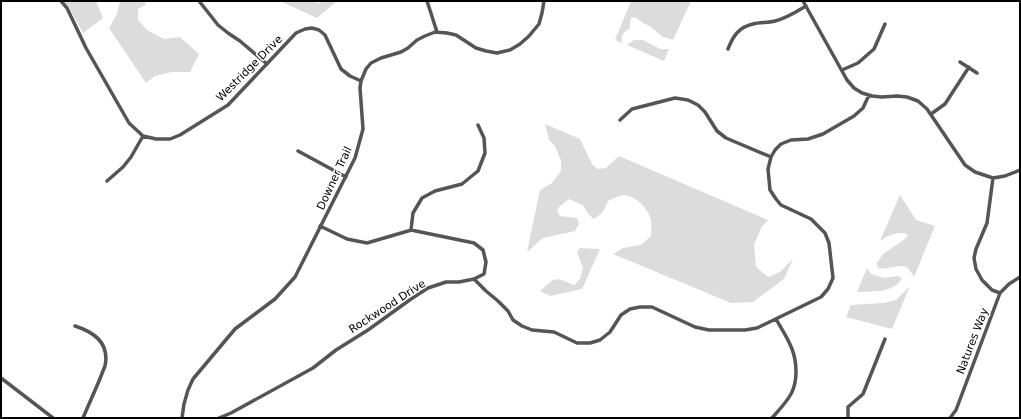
<svg xmlns="http://www.w3.org/2000/svg" width="1021" height="419" font-family="'DejaVu Sans',sans-serif">
<style>
.green{fill:#dcdcdc}
.lines{fill:none;stroke-linecap:round;stroke-linejoin:round}
.minor{stroke:#555;stroke-width:3.5}
.labels{text-anchor:middle;stroke-width:3;stroke-linejoin:round;paint-order:stroke}
.street-label{font-size:11px;fill:#000;stroke:#fff}
</style>
<rect width="100%" height="100%" fill="#fff"/>
<path class="green" d="M64 1H96L103 18 83 33 69 7Z
M120 1H146L145 5 138 9V20L147 30 164 39 180 37 199 54 190 72H172L155 76 146 83 109 28 117 14Z
M280 1H311L319 3 323 1H337L317 18Z
M631 1H691L673 40 663 37 651 27 643 23 635 17 631 18 630 23V28C623 33 621 34 622 43L615 40Z
M634 40H643L660 49H669L664 61 627 45Z
M545 124 580 139 592 164 598 169 606 168 619 156 768 220 761 228 754 245 756 267 768 277 780 272 793 259 784 279 753 302 731 303 613 254 623 248 641 245 651 236C651 231 652 224 651 220 648 208 634 193 620 196 616 197 612 199 608 201L603 212 594 219 588 214 583 205 569 199 559 207 557 211 560 216 577 218 579 224 575 231 543 238 527 252 540 190 552 183 561 171V161L555 146 549 140Z
M900 195 916 220 935 226 914 277C912 274 910 270 908 268 901 262 887 271 878 268L877 263 883 254 905 239 908 235C900 230 887 236 880 241Z
M580 248 600 249 582 289 550 296 540 291C556 277 554 276 574 285L580 279 583 268 577 252Z
M867 268 871 274 884 278 898 276 902 278C893 294 872 291 857 292Z
M910 286 892 329 846 317 851 305 883 303 896 300Z"/>
<g class="lines">
<path class="minor" d="M61 1 67 8 86 48 129 123 143 136 156 139H170L180 135 228 105 296 33 305 29 312 28 319 30 325 35 341 69 350 76 361 81
M199 1 218 25 228 33 240 41 267 64
M427 1 437 32
M803 1 847 80 854 88 862 93 872 96 882 97 897 96 907 97 918 101 927 109 965 165 975 172 993 178 1005 176 1020 170
M728 49C733 36 739 27 753 24 760 22 768 23 775 21 787 18 796 12 806 6
M960 62 977 73
M842 70 858 63 874 49 885 24
M931 114 945 104 969 67
M620 120 632 109 675 98 688 100 698 105 705 112 717 131 726 138 771 157
M298 151 346 177
M993 178 987 223 976 249 974 258 976 269 982 280 992 290 1000 293
M107 181 123 167 131 157 143 136
M411 230 413 213 422 198 435 191 462 184 478 171 485 153 484 138 478 125
M474 279 486 291 498 301 508 311 513 320 522 326 532 330 554 332 577 343H590L600 340 610 332 621 315 630 309 640 307H652L695 327 709 330H745L757 328 821 297 828 289 833 278 829 243 825 233 811 219 781 205 776 199 770 190 768 169 771 157 775 150 781 144 791 140 808 139 823 134 854 116 863 108 869 95
M75 326C94 332 110 343 105 366 103 371 101 376 99 381 94 393 88 406 83 418
M1 378 53 418
M182 418 184 404 188 390 193 379 235 329 275 299 295 277 355 158 363 129 360 88 361 81 366 69 371 63 381 58 401 52 408 48 417 40 425 36 435 32 447 33 456 35 476 48 486 51 497 53 510 50 520 44 529 36 539 24 542 13 544 1
M219 418 231 413 313 368 336 350 368 330 411 299 428 288 446 282H459L474 279 484 274 486 262 483 250 474 243 411 230 408 231 367 243 347 239 320 226
M772 418C779 410 786 403 791 394 798 381 797 362 792 349 788 338 781 328 776 319
M848 418V407L863 394 885 339
M950 418 956 410 1000 293 1009 284 1020 277"/>
</g>
<g class="labels">
<g class="street-label">
<text transform="translate(249 68) rotate(-45)" y="4">Westridge Drive</text>
<text transform="translate(334 178) rotate(-65)" y="4">Downer Trail</text>
<text transform="translate(387 306) rotate(-33)" y="4">Rockwood Drive</text>
<text transform="translate(972 341) rotate(-69)" y="4">Natures Way</text>
</g>
</g>
<rect width="1021" height="419" fill="none" stroke="#000000" stroke-width="4"/>
</svg>
